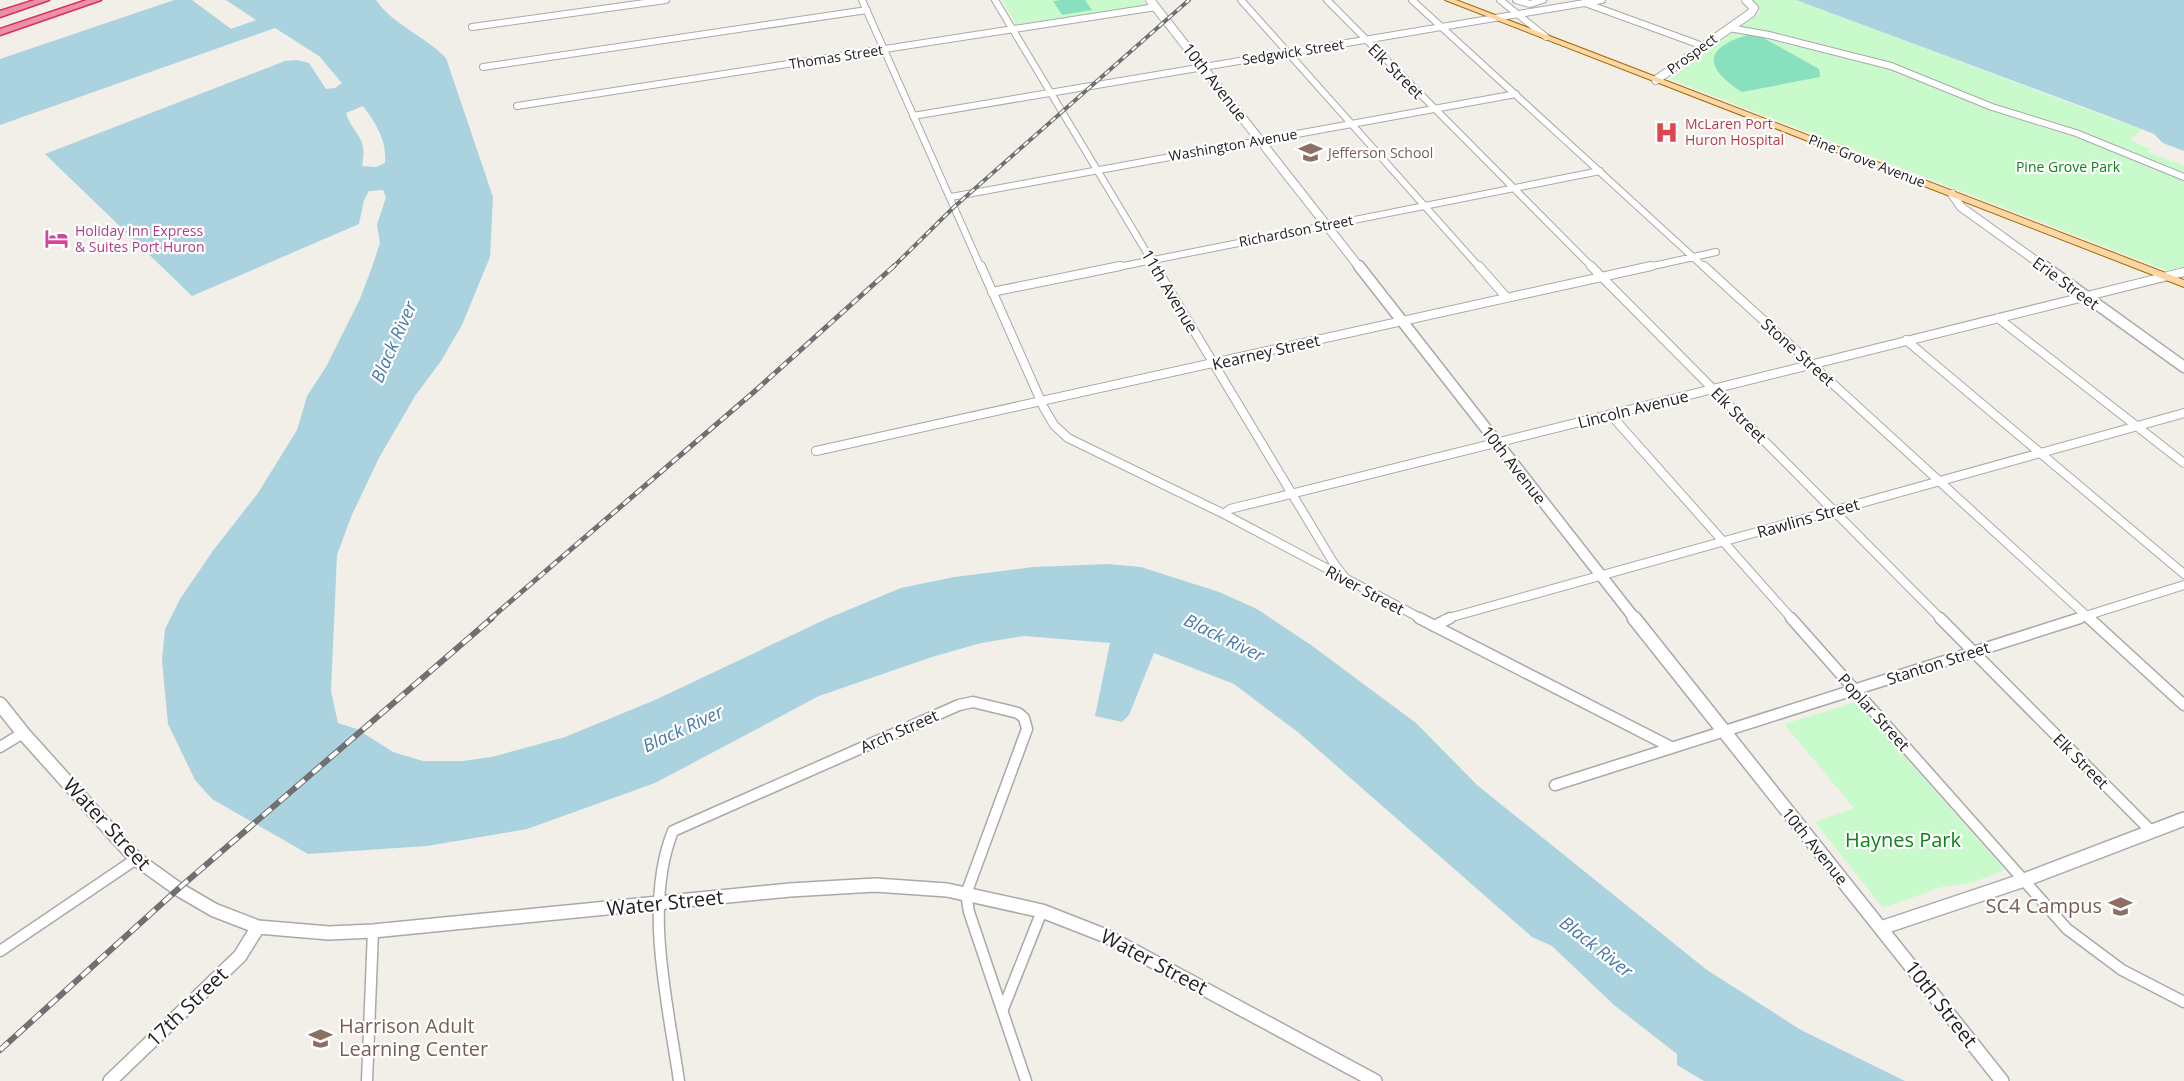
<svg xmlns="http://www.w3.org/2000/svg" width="2184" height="1081" font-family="'Open Sans',sans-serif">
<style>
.park{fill:#c8facc}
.pitch{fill:#88e0be}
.water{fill:#aad3df;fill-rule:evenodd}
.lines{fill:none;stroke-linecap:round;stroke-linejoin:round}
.minor-far2-casing{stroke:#a9a9a9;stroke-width:8}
.minor-far1-casing{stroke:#a9a9a9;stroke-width:10}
.minor-casing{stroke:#a9a9a9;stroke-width:13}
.tertiary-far2-casing{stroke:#a9a9a9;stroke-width:10}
.tertiary-far1-casing{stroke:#a9a9a9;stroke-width:13}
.tertiary-casing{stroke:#a9a9a9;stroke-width:16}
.primary-casing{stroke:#a06b00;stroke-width:2}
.motorway-casing{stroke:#dc2a67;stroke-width:3}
.minor-far2{stroke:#fff;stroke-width:6}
.minor-far1{stroke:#fff;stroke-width:8}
.minor{stroke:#fff;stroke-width:10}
.tertiary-far2{stroke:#fff;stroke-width:8}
.tertiary-far1{stroke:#fff;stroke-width:10}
.tertiary{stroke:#fff;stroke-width:13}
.primary{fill:#fcd6a4;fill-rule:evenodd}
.motorway{fill:#e892a2;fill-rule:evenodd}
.rail-far2-casing{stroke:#707070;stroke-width:4}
.rail-far1-casing{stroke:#707070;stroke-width:5}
.rail-casing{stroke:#707070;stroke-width:6}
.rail-far2{stroke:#fff;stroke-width:2;stroke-dasharray:6;stroke-linecap:butt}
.rail-far1{stroke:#fff;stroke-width:3;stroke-dasharray:8;stroke-linecap:butt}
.rail{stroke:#fff;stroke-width:4;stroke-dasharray:11;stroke-linecap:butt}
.labels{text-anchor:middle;stroke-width:4.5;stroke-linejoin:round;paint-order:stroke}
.far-street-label{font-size:14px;fill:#222;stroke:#fff}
.far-health-label{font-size:14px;fill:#be3a42;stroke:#fff;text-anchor:start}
.far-education-label{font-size:14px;fill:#785e54;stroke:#fff;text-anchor:start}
.far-park-label{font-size:14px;fill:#0c8416;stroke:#fff}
.far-hotel-label{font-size:14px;fill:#b23c85;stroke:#fff;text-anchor:start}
.street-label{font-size:16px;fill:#222;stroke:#fff}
.water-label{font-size:18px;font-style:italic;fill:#4a7aab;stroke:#fff}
.near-street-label{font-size:20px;fill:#222;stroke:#fff}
.near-park-label{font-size:20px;fill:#0c8416;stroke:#fff}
.near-education-label{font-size:20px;fill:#785e54;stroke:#fff;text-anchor:end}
</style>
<rect width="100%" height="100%" fill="#f2efe9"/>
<path class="park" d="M1002 0H1143L1148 7 1018 27Z
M1752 0H1796L2142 130 2130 140 2150 149 2147 152 2184 166V269L2171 272 1670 79 1761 12Z
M1856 702 2005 870 1972 883 1942 887 1883 908 1815 822 1854 808 1784 724Z"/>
<path class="pitch" d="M1062 0H1085L1092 10 1062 15 1053 1Z
M1751 34 1760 36 1819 69 1820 77 1742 92C1701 66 1705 47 1751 34Z"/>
<path class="water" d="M174 0H192L231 29 256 20 226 0H376C393 25 425 36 446 58L493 197 490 257 462 325 441 361 415 396 379 458 351 517 337 555 331 691 338 723 357 729 393 752 423 761H463L492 757 565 737 655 700 824 620 901 588 954 577 1033 567 1108 564 1141 567 1219 592 1257 609 1311 645 1416 723 1477 785 1707 970 1801 1030 1905 1081H1704L1677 1065V1054L1614 1005 1552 946 1532 937 1299 733 1234 684 1154 653 1129 715 1122 722 1095 716 1110 643 1024 636 981 643 932 657 819 696 655 783 527 829 427 846 308 854 212 799 195 780 168 724 162 660 165 629 180 599 212 552 258 493 297 430 307 396 326 367 359 301 371 270 380 243 377 225 386 197 383 190 369 191 364 200 359 224 192 296 45 154 285 61 297 60 309 63 326 89 335 88 342 83 319 56 275 28 0 125V59ZM363 106C376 123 387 141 385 163L376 167 362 166C368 135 354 137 346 113Z
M1796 0H2184V151L2163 143 2154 134 2108 116Z"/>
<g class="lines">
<defs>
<path id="minor-far2" d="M862 0 981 268
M995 0 1156 268
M1241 0 1480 268
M1327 0 1593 268
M1412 0 1705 268
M1500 0 1546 37
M1516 0 1530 4 1543 0
M1585 3 1703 46
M472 27 666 0
M1729 28 1769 35 1891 66 1992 107 2076 133 2184 177
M483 67 867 10
M517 106 1156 7
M913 116 1602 0
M951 197 1516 94
M1113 268 1600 171
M1644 268 1716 252"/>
<path id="minor-far1" d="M981 266 1044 408 1054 425 1068 438 1224 514 1422 619
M1155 266 1333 562 1345 578
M1479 266 1507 298
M1591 266 1941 619
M1704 266 2090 619
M992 292 1120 266
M1998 318 2184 463
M1906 340 2184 574
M1610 414 1792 619
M816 451 1651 266
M1224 514 1230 509 2184 272
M1445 619 2184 413
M2076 619 2184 585"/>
<path id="minor" d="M1419 618 1671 747
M1791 618 2067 929 2122 970 2184 1002
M1940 618 2151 831
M2089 618 2184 705
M1434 626 1450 618
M0 747 23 733
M1555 785 2080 618
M0 951 136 859
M1003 1009 1042 911
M367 1081 373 931
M679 1081C668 1004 643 905 673 831L959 705 973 702 1018 713 1024 718 1027 729 966 894 969 912 1026 1081"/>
<path id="tertiary-far2" d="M1150 0 1360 268
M1656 80 1751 13 1754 8 1746 0
M1952 194 1961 207 2046 268"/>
<path id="tertiary-far1" d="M1359 266 1635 619
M2044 266 2184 367"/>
<path id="tertiary" d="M1634 618 2002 1081
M0 704 23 733 136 859 178 889 214 910 258 927 329 933 373 931 790 890 875 885 947 890 1042 911 1106 936 1375 1081
M1881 928 2024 880 2184 819
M110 1081 240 956 258 927"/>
<path id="primary" d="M1445 0H1456L2184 280V287Z"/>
<path id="motorway" d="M35 0H49L0 17V11Z
M87 0H101L0 35V29Z"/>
</defs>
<use href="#minor-far2" class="minor-far2-casing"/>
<use href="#minor-far1" class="minor-far1-casing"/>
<use href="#minor" class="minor-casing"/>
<use href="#tertiary-far2" class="tertiary-far2-casing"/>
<use href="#tertiary-far1" class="tertiary-far1-casing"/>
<use href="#tertiary" class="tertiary-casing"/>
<use href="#primary" class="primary-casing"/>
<use href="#motorway" class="motorway-casing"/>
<use href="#minor-far2" class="minor-far2"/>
<use href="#minor-far1" class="minor-far1"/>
<use href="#minor" class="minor"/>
<use href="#tertiary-far2" class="tertiary-far2"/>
<use href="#tertiary-far1" class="tertiary-far1"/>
<use href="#tertiary" class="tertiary"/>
<use href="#primary" class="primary"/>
<use href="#motorway" class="motorway"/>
<defs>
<path id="rail-far2" d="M892 268 954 207 1189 0"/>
<path id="rail-far1" d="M490 619 755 391 894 266"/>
<path id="rail" d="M0 1050 178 889 492 618"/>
</defs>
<use href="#rail-far2" class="rail-far2-casing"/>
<use href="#rail-far1" class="rail-far1-casing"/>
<use href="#rail" class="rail-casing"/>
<use href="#rail-far2" class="rail-far2"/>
<use href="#rail-far1" class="rail-far1"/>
<use href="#rail" class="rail"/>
</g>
<defs>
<symbol id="hospital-bare" viewBox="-9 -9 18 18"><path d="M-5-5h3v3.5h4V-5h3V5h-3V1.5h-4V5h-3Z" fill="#e0444e" stroke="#fff" stroke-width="2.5" paint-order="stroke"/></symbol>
<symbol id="school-bare" viewBox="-9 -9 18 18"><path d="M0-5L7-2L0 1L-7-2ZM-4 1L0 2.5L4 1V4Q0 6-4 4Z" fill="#8d6e63" stroke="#fff" stroke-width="2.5" paint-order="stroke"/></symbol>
<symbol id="hotel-bare" viewBox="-9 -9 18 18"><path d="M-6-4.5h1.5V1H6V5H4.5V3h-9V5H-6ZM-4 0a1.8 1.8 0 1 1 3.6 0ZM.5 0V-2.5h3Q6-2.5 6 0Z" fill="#d1479c" stroke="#fff" stroke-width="2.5" paint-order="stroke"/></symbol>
<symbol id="university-bare" viewBox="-9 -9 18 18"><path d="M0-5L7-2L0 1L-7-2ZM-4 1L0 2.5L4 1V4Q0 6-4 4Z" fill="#8d6e63" stroke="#fff" stroke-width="2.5" paint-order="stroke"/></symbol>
</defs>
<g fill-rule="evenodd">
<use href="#hospital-bare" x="1650" y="116" width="33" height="33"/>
<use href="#school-bare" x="1294" y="136" width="33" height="33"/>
<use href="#hotel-bare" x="40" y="222" width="33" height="33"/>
<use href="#university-bare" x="2104" y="890" width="33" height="33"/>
<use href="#school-bare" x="304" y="1022" width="33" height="33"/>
</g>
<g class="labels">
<g class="far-street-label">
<text transform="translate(1293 52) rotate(-9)" y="5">Sedgwick Street</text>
<text transform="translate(1692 54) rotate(-36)" y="5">Prospect</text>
<text transform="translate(836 57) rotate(-9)" y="5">Thomas Street</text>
<text transform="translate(1233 145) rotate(-10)" y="5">Washington Avenue</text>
<text transform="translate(1867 161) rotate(21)" y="5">Pine Grove Avenue</text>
<text transform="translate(1296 231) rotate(-11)" y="5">Richardson Street</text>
</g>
<g class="far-health-label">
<text x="1685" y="129">McLaren Port<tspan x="1685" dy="16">Huron Hospital</tspan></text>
</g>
<g class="far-education-label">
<text x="1328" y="158">Jefferson School</text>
</g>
<g class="far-park-label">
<text x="2068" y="172">Pine Grove Park</text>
</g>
<g class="far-hotel-label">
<text x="75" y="236">Holiday Inn Express<tspan x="75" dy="16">&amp; Suites Port Huron</tspan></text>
</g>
<g class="street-label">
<text transform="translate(1396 71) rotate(45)" y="6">Elk Street</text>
<text transform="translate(1215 82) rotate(52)" y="6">10th Avenue</text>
<text transform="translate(2066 283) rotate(36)" y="6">Erie Street</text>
<text transform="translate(1170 291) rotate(59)" y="6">11th Avenue</text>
<text transform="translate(1266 352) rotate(-13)" y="6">Kearney Street</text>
<text transform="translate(1798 352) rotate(42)" y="6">Stone Street</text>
<text transform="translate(1633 409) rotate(-14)" y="6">Lincoln Avenue</text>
<text transform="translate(1739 415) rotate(45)" y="6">Elk Street</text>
<text transform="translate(1514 465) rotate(52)" y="6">10th Avenue</text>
<text transform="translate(1808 518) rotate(-16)" y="6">Rawlins Street</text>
<text transform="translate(1365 590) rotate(28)" y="6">River Street</text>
<text transform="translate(1938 663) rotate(-18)" y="6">Stanton Street</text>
<text transform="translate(1874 712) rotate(48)" y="6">Poplar Street</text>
<text transform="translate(899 731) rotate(-24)" y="6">Arch Street</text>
<text transform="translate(2081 761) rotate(45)" y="6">Elk Street</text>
<text transform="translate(1815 846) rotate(51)" y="6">10th Avenue</text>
</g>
<g class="water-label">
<text transform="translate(394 342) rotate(-66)" y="6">Black River</text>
<text transform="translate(1224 638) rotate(26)" y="6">Black River</text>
<text transform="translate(683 729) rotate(-25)" y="6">Black River</text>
<text transform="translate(1596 947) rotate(38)" y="6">Black River</text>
</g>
<g class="near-street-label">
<text transform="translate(107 824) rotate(47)" y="7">Water Street</text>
<text transform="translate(665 903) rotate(-6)" y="7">Water Street</text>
<text transform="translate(1154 962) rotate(28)" y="7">Water Street</text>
<text transform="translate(1941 1004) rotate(52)" y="7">10th Street</text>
<text transform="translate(187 1007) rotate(-44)" y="7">17th Street</text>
</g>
<g class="near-park-label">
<text x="1903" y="847">Haynes Park</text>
</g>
<g class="near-education-label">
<text x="2102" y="913">SC4 Campus</text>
<text x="339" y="1033" text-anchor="start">Harrison Adult<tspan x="339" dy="23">Learning Center</tspan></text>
</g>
</g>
</svg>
